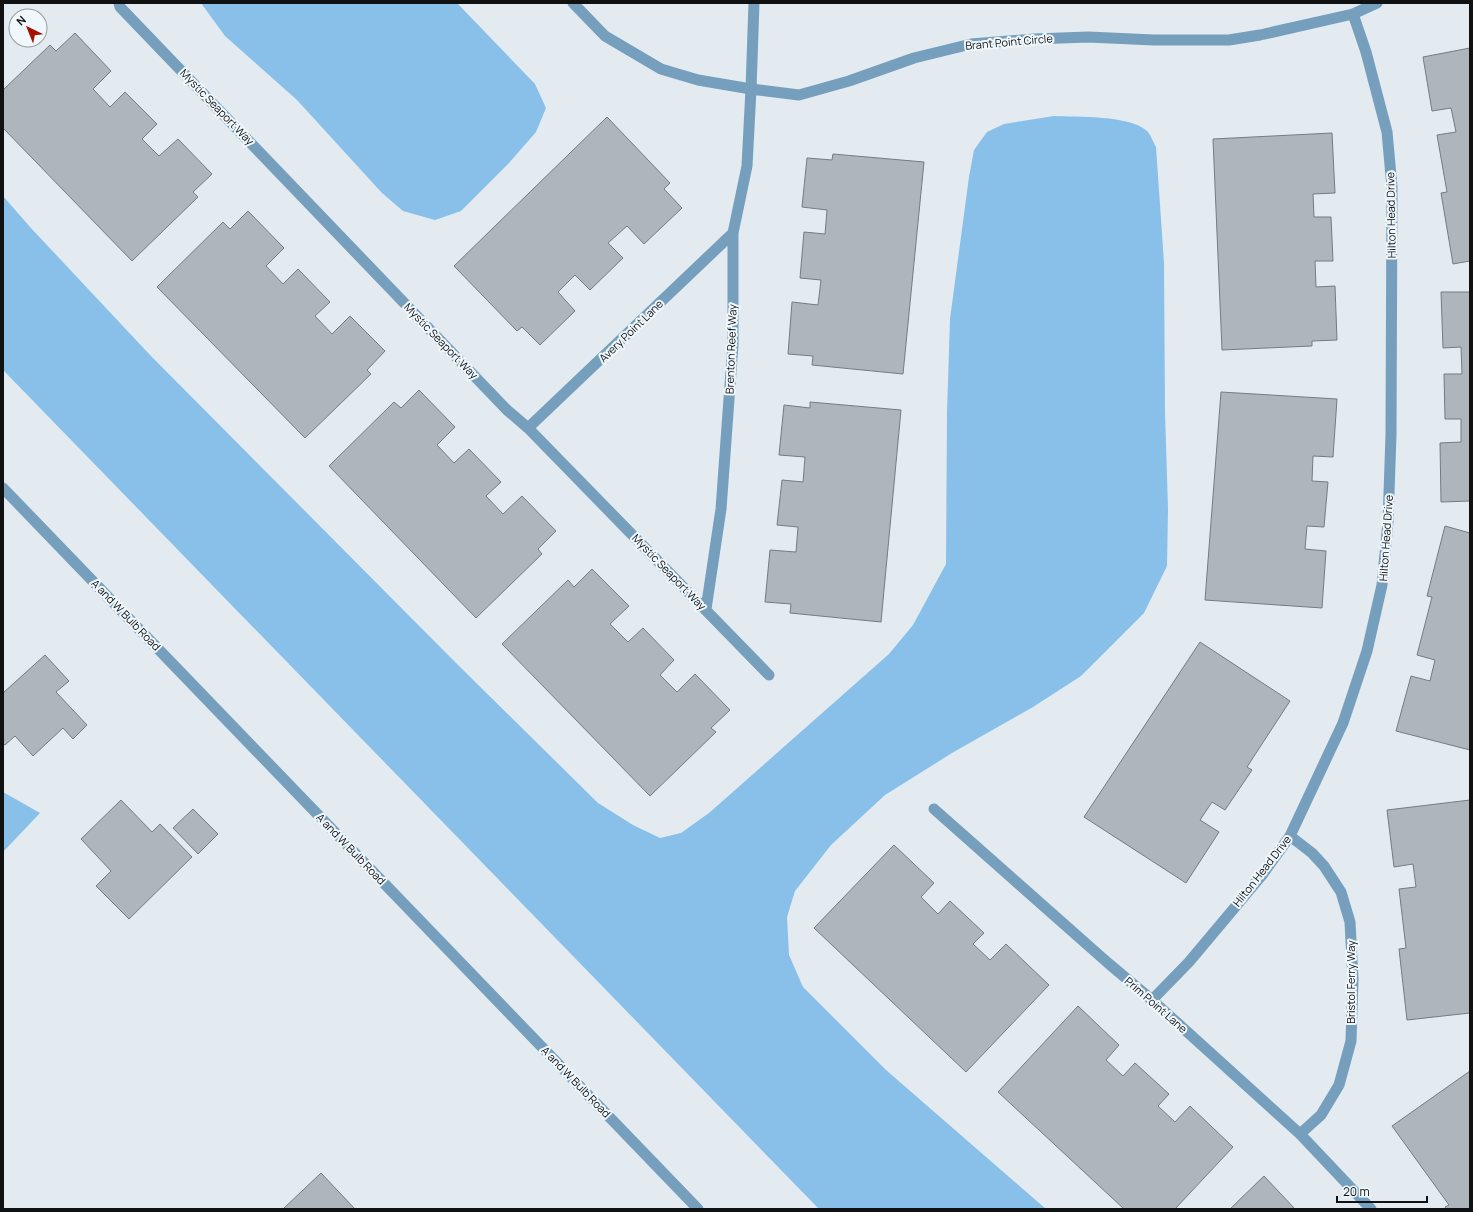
<svg xmlns="http://www.w3.org/2000/svg" width="1473" height="1212" font-family="Manrope,sans-serif">
<style>
.water{fill:#88c0e9}
.building{fill:#aeb5bb;stroke:#757c81}
.lines{fill:none;stroke-linecap:round;stroke-linejoin:round}
.service{stroke:#759fbd;stroke-width:11}
.minor{stroke:#759fbd;stroke-width:11}
.tertiary{stroke:#759fbd;stroke-width:11}
.labels{text-anchor:middle;stroke-width:4;stroke-linejoin:round;paint-order:stroke}
.street-label{font-size:11px;fill:#0f1113;stroke:#f0f8fd}
</style>
<rect width="100%" height="100%" fill="#e3eaf0"/>
<path class="water" d="M201 3H457L535 84 546 108 536 132 509 163 461 211 435 220 403 211 382 193 297 100 225 36Z
M1054 116C1076 117 1130 115 1147 131 1151 135 1153 142 1156 147L1164 263 1165 412 1168 509 1167 566 1144 613 1081 676 1033 707 952 753 885 795 831 845 795 891 787 917 789 955 803 987 886 1070 1046 1209H819L3 370V196L30 227 150 355 456 663 598 803 633 825 660 838 681 833 709 813 889 654 913 625 946 564 947 412 950 319 969 177 974 150 987 132 1004 124Z
M3 792 40 813 3 852Z"/>
<path class="building" d="M75 33 111 71 93 89 110 107 125 92 157 124 142 139 159 156 178 139 212 174 193 192 198 197 132 261 3 128V90L50 45 56 51Z
M1470 48V261L1453 264 1441 193 1447 192 1437 135 1456 132 1451 108 1432 111 1423 57Z
M607 117 670 183 664 189 682 208 644 244 627 226 608 243 623 258 590 290 575 275 558 292 575 311 540 345 522 327 517 331 454 266Z
M1332 133 1335 193 1313 194 1314 217H1331L1333 261H1315L1316 287 1335 286 1337 340 1312 341V346L1222 350 1213 139Z
M833 154 924 162 903 374 812 365 813 356 788 354 792 302 818 305 821 280 800 278 804 232 825 234 827 210 802 207 807 158 832 160Z
M248 211 284 248 266 266 283 284 298 269 330 302 315 316 332 334 350 316 385 351 367 370 371 374 305 438 157 287 223 222 230 229Z
M1441 292H1470V501L1441 502 1440 443 1461 442V419H1445L1444 374H1462L1461 347 1443 348Z
M419 390 455 427 437 445 454 463 469 449 501 482 486 496 503 514 522 496 556 531 538 549 542 554 476 618 329 466 394 402 401 408Z
M1221 392 1337 399 1333 457 1313 456 1312 481 1328 482 1324 527 1307 526 1305 549 1326 551 1322 608 1205 600Z
M810 402 901 410 881 622 790 613 791 604 765 602 770 550 796 552 798 527 777 525 782 480 803 482 805 457 779 455 784 405 810 408Z
M1445 526 1470 533V750L1396 731 1411 676 1430 681 1435 660 1417 655 1432 597 1427 596Z
M592 569 629 606 610 624 628 642 643 628 674 660 660 675 677 692 695 674 730 710 711 728 716 732 650 796 502 644 568 580 574 587Z
M1200 642 1290 701 1247 767 1252 770 1225 810 1212 802 1200 820 1219 832 1186 883 1084 817Z
M45 655 69 681 56 692 87 725 73 739 63 728 33 756 15 736 5 745 3 744V693Z
M121 800 152 832 160 824 192 857 129 919 96 886 111 871 81 839Z
M1470 800V1013L1407 1020 1399 949 1406 948 1399 889 1416 887 1413 864 1394 867 1387 810Z
M193 809 218 834 198 854 173 828Z
M894 845 934 883 921 897 938 914 950 901 984 933 973 944 990 960 1006 944 1049 985 966 1072 814 928Z
M1078 1006 1119 1045 1106 1060 1123 1076 1135 1063 1169 1094 1158 1106 1175 1122 1190 1106 1233 1147 1175 1209H1124L998 1092Z
M1470 1071V1209H1446L1445 1207 1449 1205 1392 1126Z
M321 1173 355 1209H283Z
M1264 1176 1295 1209H1230Z"/>
<g class="lines">
<path class="service" d="M751 89 754 3"/>
<path class="minor" d="M119 3 120 7 507 410 528 428 570 471 769 675
M573 3 605 36 661 69 698 80 751 89 799 95 849 81 914 58 971 44 1034 39 1088 37 1154 40H1229L1260 35 1353 14 1377 3
M528 428 733 233
M706 609 721 509 733 344V233L747 166 751 89
M934 809 1108 963 1152 1000 1300 1134 1371 1209
M1290 836 1312 853 1324 866 1341 892 1350 922 1353 979 1351 1041 1339 1085 1321 1115 1300 1134
M1152 1000 1189 962 1262 875 1290 836 1343 723 1367 651 1382 585 1388 522 1391 435 1392 187 1387 132 1366 52 1353 14"/>
<path class="tertiary" d="M3 488 698 1209"/>
</g>
<g class="labels">
<g class="street-label">
<text transform="translate(1009 42) rotate(-5)" y="4">Brant Point Circle</text>
<text transform="translate(217 107) rotate(46)" y="4">Mystic Seaport Way</text>
<text transform="translate(1391 215) rotate(-91)" y="4">Hilton Head Drive</text>
<text transform="translate(631 331) rotate(-44)" y="4">Avery Point Lane</text>
<text transform="translate(441 341) rotate(46)" y="4">Mystic Seaport Way</text>
<text transform="translate(731 349) rotate(-88)" y="4">Brenton Reef Way</text>
<text transform="translate(1386 538) rotate(-86)" y="4">Hilton Head Drive</text>
<text transform="translate(669 572) rotate(46)" y="4">Mystic Seaport Way</text>
<text transform="translate(126 615) rotate(46)" y="4">A and W Bulb Road</text>
<text transform="translate(351 849) rotate(46)" y="4">A and W Bulb Road</text>
<text transform="translate(1262 871) rotate(-52)" y="4">Hilton Head Drive</text>
<text transform="translate(1351 982) rotate(-90)" y="4">Bristol Ferry Way</text>
<text transform="translate(1156 1005) rotate(41)" y="4">Prim Point Lane</text>
<text transform="translate(576 1082) rotate(46)" y="4">A and W Bulb Road</text>
</g>
</g>
<rect width="1473" height="1212" fill="none" stroke="#0f1113" stroke-width="8"/>
<g transform="translate(28 28) rotate(317)"><circle r="19" fill="#f0f8fd" stroke="#969c9f"/>
<path d="M0-3L7 15L0 10L-7 15Z" fill="#a51101"/>
<text y="-6" font-size="11" font-weight="bold" text-anchor="middle" fill="#0f1113">N</text>
</g>
<path d="M1337 1196v6h90v-6" fill="none" stroke="#0f1113" stroke-width="2"/>
<text x="1343" y="1196" font-size="12" fill="#0f1113" stroke="#f0f8fd" stroke-width="3" paint-order="stroke">20 m</text>
</svg>
